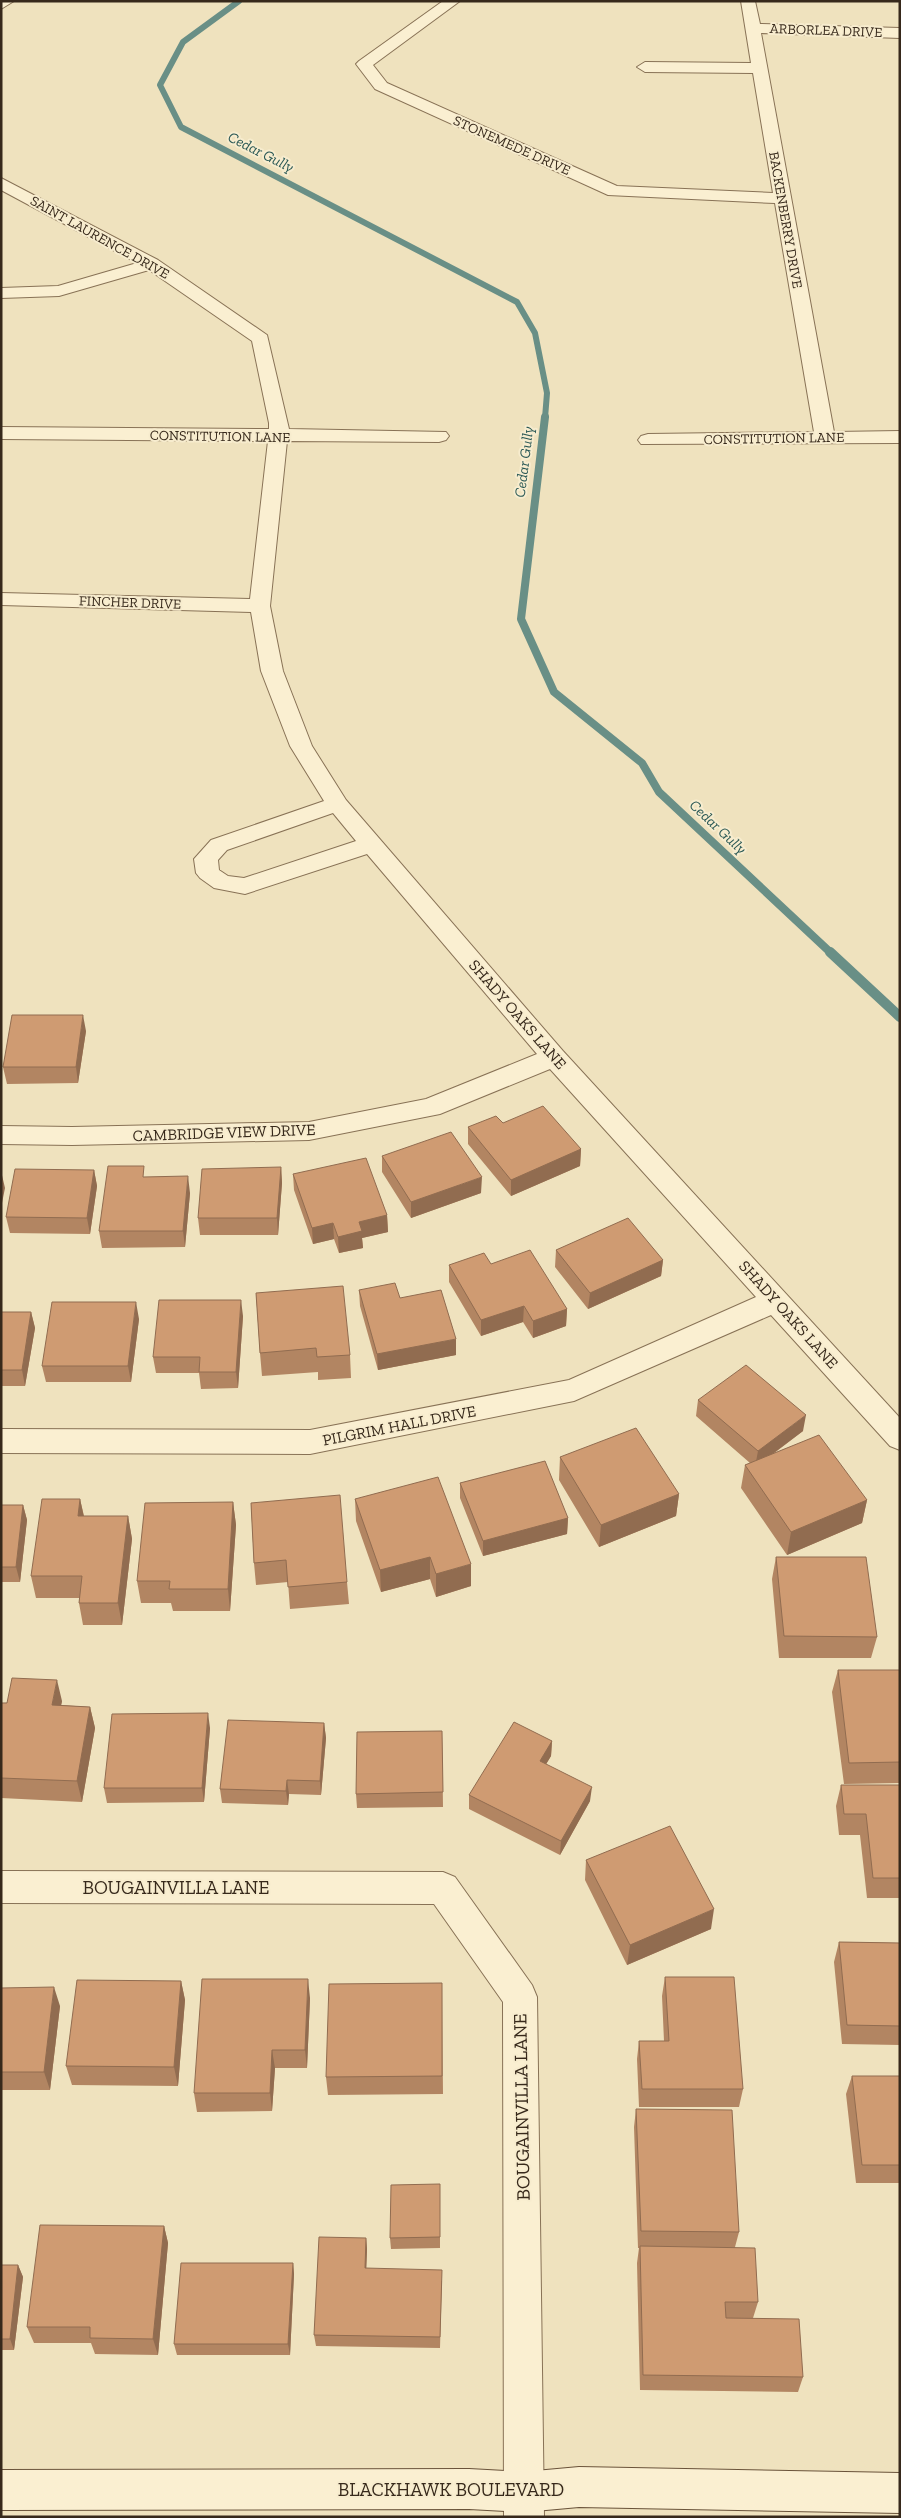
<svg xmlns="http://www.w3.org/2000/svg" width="901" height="2518" font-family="'Zilla Slab',serif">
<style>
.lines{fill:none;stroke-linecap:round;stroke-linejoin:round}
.stream-far2{stroke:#698f86;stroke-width:6}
.stream-far1{stroke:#698f86;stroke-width:8}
.stream{stroke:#698f86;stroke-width:10}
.street-casing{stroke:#887256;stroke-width:2}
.secondary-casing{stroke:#6a533a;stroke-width:2}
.street{fill:#faefd1;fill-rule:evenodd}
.secondary{fill:#faefd1;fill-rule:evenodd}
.wall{fill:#b28562}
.shaded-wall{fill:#916c50}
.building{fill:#cf9b72;stroke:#916c50}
.labels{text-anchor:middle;stroke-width:4;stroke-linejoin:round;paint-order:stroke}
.far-street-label{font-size:14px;fill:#37291b;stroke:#f7ecce}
.far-water-label{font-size:15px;font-style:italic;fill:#2a5855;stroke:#f7ecce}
.street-label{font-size:16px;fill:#37291b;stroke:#f7ecce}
.near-street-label{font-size:19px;fill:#37291b;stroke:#f7ecce}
</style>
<rect width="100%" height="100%" fill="#efe2be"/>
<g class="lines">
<path class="stream-far2" d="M239 1 183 42 160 85 181 127 517 302 535 333 547 393 545 418"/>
<path class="stream-far1" d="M545 417 521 619 554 692 642 763 659 792 831 953"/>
<path class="stream" d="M830 952 900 1017"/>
<defs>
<path id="street" d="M1 1H14L1 9Z
M443 1H460L373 65 387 83 617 186 773 193 753 73 645 72 637 67 645 62 751 63 741 1H755L760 24 900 28V38L761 33 834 432 900 431V443L641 444 638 440 641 436 648 434 814 432 775 203 608 195 375 89 356 64 359 61Z
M1 178 158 260 267 335 289 429 446 432 449 436 446 440 439 442 287 441 270 606 283 671 312 746 346 800 563 1051 900 1418V1450L890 1446 771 1315 574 1401 310 1454 1 1453V1429L310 1430 569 1380 756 1297 550 1069 440 1114 309 1140 72 1145 1 1144V1126L72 1127 309 1122 426 1099 537 1054 367 854 245 894 214 888 200 878 196 873 194 859 211 840 324 801 290 746 261 671 251 612 1 605V593L250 599 268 441 1 439V427L269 429V423L252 341 149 270 59 296 1 298V288L58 286 137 263 1 190ZM333 813 356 841 244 878 228 876 219 870 218 860 227 850Z
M1 1871 443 1872 455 1877 532 1985 537 1997 544 2517H504L503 2002 434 1904 1 1903Z"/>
<path id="secondary" d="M579 2467 900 2473V2513L579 2507 524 2512 469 2509 1 2510V2470L469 2469 524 2472Z"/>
</defs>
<use href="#street" class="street-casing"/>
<use href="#secondary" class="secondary-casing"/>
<use href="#street" class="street"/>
<use href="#secondary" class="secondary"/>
</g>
<path class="wall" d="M86 1031 78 1083 7 1084 3 1067Z
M503 1123 581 1149 580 1166 511 1196 468 1144V1127Z
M382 1156 481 1193 411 1218 382 1172Z
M281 1167 282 1183 278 1235H200L198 1218Z
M94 1170 97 1186 90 1234 10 1233 6 1217Z
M293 1174 387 1215 388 1232 362 1238 363 1248 339 1253 334 1239 313 1244 294 1190Z
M146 1177 190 1193 185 1247 102 1248 99 1231Z
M556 1250 663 1260 661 1276 588 1309 555 1267Z
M491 1264 567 1309 566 1326 533 1338 523 1322 481 1336 449 1282V1265Z
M359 1290 400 1298 456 1355 378 1370 360 1306Z
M256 1293 350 1355 351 1378 318 1380V1372L262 1376 260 1353Z
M1 1312H31L35 1328 25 1386H1Z
M243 1316 238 1388 201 1389 199 1373H156L153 1357Z
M139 1319 131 1382H46L42 1366Z
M698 1400 803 1431 773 1454 867 1500 862 1523 787 1555 741 1488 745 1465 750 1463 696 1416Z
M560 1457 679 1494 676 1516 599 1547 559 1480Z
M460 1483 568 1518 567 1534 483 1556 460 1498Z
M80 1499 84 1516H128L132 1539 122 1625H83L79 1603V1598H36L31 1576Z
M355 1499 471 1586 436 1597 430 1579 381 1592 356 1521Z
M233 1502 236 1525 230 1611H173L171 1603H141L137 1581Z
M251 1503 347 1582 349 1604 290 1609 288 1582 256 1585 254 1563Z
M1 1505H23L27 1520 20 1582H1Z
M776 1557 877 1637 871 1658H779L772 1579Z
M838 1670H900V1783L844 1784 832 1692Z
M62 1701 61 1705 90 1707 95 1728 82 1802 1 1798V1703Z
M324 1723 326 1738 321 1795 289 1794 288 1805 222 1803 220 1789Z
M210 1728 204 1802 107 1803 104 1788Z
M442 1731 443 1807 357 1808 356 1794Z
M552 1741 551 1756 546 1764 590 1801 560 1855 469 1809V1795Z
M841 1785H900V1898H867L860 1835H839L836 1806Z
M586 1860 711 1929 627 1965 585 1880Z
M839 1942 900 1943V2045L842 2044 834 1962Z
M665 1977 743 2089 739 2107H639L637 2059 639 2041H664L662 1996Z
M181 1981 185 2000 178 2086 72 2085 66 2066Z
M442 1983 443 2094 328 2095 326 2077Z
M1 1988 60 2006 50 2090H1Z
M310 1998 307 2068H275L272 2111 197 2112 194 2093Z
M852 2076H900V2183H856L846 2094Z
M636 2109 739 2232 735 2247 758 2302 753 2318 803 2377 798 2392 640 2390 637 2263 639 2248H638L634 2127Z
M440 2184V2248L391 2249 390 2238Z
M164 2226 168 2243 158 2355 95 2354 91 2343H34L27 2327Z
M366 2238 367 2249 366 2268 442 2281 440 2348 316 2346 314 2335Z
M293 2263 294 2274 290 2355H177L174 2344Z
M1 2265H18L23 2277 14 2350H1Z"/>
<path class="shaded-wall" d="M83 1015 86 1031 78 1083 76 1067Z
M581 1149 580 1166 511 1196V1180Z
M281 1167 282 1183 278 1235 277 1218Z
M94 1170 97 1186 90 1234 87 1218Z
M1 1171 5 1188 1 1208Z
M188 1176 190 1193 185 1247 183 1231Z
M482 1177 481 1193 411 1218V1202Z
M387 1215 388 1232 362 1238 363 1248 339 1253 338 1237 359 1222Z
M333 1223 334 1239 313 1244 312 1228Z
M663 1260 661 1276 588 1309 590 1293Z
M241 1300 243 1316 238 1388 236 1372Z
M136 1302 139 1319 131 1382 128 1366Z
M524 1306 523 1322 481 1336V1320Z
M567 1309 566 1326 533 1338V1321Z
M31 1312 35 1328 25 1386 22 1370Z
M456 1339V1355L378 1370 377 1354Z
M806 1415 803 1431 755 1467 758 1451Z
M679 1494 676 1516 599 1547 601 1525Z
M80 1499 85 1522 78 1516Z
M867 1500 862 1523 787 1555 791 1532Z
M233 1502 236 1525 230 1611 228 1589Z
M23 1505 27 1520 20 1582 16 1567Z
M128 1516 132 1539 122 1625 118 1603Z
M568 1518 567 1534 483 1556V1541Z
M430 1557V1579L381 1592 380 1570Z
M471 1564V1586L436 1597V1574Z
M57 1680 62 1701 57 1726 52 1705Z
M90 1707 95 1728 82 1802 77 1781Z
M208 1713 210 1728 204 1802 202 1788Z
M324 1723 326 1738 321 1795 320 1781Z
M552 1741 551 1756 539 1776 540 1761Z
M287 1780 289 1794 288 1805 286 1791Z
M592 1787 590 1801 560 1855 561 1841Z
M714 1909 711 1929 627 1965 630 1945Z
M308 1979 310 1998 307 2068 305 2050Z
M181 1981 185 2000 178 2086 174 2067Z
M54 1987 60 2006 50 2090 44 2072Z
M272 2050 275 2068 272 2111 270 2093Z
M164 2226 168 2243 158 2355 153 2339Z
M366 2238 367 2249 366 2279 365 2268Z
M293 2263 294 2274 290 2355 288 2344Z
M18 2265 23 2277 14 2350 10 2339Z"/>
<path class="building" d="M12 1015H83L76 1067H3Z
M543 1106 581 1149 511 1180 468 1127 496 1116 503 1123Z
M451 1132 482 1177 411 1202 382 1156Z
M366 1158 387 1215 359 1222 362 1231 338 1237 333 1223 312 1228 293 1174Z
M108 1166H144L143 1177 188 1176 183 1231H99Z
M281 1167 277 1218H198L202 1169Z
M15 1169 94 1170 87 1218 6 1217Z
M628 1218 663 1260 590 1293 556 1250Z
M530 1250 567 1309 533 1321 524 1306 481 1320 449 1265 484 1253 491 1264Z
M395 1283 400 1298 441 1290 456 1339 377 1354 359 1290Z
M343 1286 350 1355 317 1357 316 1348 260 1353 256 1293Z
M159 1300H241L236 1372H199L200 1357H153Z
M52 1302H136L128 1366H42Z
M1 1312H31L22 1370H1Z
M746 1365 806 1415 758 1451 698 1400Z
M636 1428 679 1494 601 1525 560 1457Z
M819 1435 867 1500 791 1532 745 1465Z
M545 1461 568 1518 483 1541 460 1483Z
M438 1477 471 1564 436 1574 430 1557 380 1570 355 1499Z
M340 1495 347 1582 288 1587 286 1560 254 1563 251 1503Z
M42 1499H80L78 1516H128L118 1603H79L82 1576H31Z
M233 1502 228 1589H169L170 1581H137L145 1503Z
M1 1505H23L16 1567H1Z
M776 1557H866L877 1637 784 1636Z
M838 1670H900V1762L849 1763Z
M12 1678 57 1680 52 1705 90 1707 77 1781 1 1778V1703H7Z
M208 1713 202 1788H104L112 1714Z
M228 1720 324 1723 320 1781 287 1780 286 1791 220 1789Z
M514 1722 552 1741 540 1761 592 1787 561 1841 469 1795Z
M442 1731 443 1792 356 1794 357 1732Z
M841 1785H900V1878H873L866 1814H844Z
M670 1826 714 1909 630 1945 586 1860Z
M839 1942 900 1943V2026L847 2025Z
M665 1977H734L743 2089H642L639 2041H669Z
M202 1979H308L305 2050H272L270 2093H194Z
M77 1980 181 1981 174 2067 66 2066Z
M442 1983V2076L326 2077 329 1984Z
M54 1987 44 2072H1V1988Z
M852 2076H900V2165H862Z
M636 2109 732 2110 739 2232 641 2231Z
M440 2184V2237L390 2238 391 2185Z
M40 2225 164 2226 153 2339 90 2338V2327H27Z
M319 2237 366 2238 365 2268 442 2270 440 2337 314 2335Z
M640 2246 755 2248 758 2302H725L726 2318 799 2319 803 2377 643 2375Z
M181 2263H293L288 2344H174Z
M1 2265H18L10 2339H1Z"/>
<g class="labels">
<g class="far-street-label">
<text transform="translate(826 30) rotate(2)" y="5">ARBORLEA DRIVE</text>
<text transform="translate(512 145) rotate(24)" y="5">STONEMEDE DRIVE</text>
<text transform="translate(786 220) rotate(80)" y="5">BACKENBERRY DRIVE</text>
<text transform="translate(100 237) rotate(29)" y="5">SAINT LAURENCE DRIVE</text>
<text transform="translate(220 436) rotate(1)" y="5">CONSTITUTION LANE</text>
<text transform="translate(774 438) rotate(-1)" y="5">CONSTITUTION LANE</text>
<text transform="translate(130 602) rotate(2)" y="5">FINCHER DRIVE</text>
</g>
<g class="far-water-label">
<text transform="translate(261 152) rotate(27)" y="5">Cedar Gully</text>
<text transform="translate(524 462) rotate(-83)" y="5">Cedar Gully</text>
<text transform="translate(718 827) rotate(43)" y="5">Cedar Gully</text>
</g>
<g class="street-label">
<text transform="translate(518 1014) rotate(49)" y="6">SHADY OAKS LANE</text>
<text transform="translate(224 1132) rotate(-2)" y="6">CAMBRIDGE VIEW DRIVE</text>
<text transform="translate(789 1314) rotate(48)" y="6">SHADY OAKS LANE</text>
<text transform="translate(399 1425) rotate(-11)" y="6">PILGRIM HALL DRIVE</text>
</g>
<g class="near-street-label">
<text x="176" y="1894">BOUGAINVILLA LANE</text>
<text transform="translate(521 2107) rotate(-91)" y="7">BOUGAINVILLA LANE</text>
<text x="451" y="2496">BLACKHAWK BOULEVARD</text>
</g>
</g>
<rect width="901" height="2518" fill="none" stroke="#37291b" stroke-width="5"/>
</svg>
